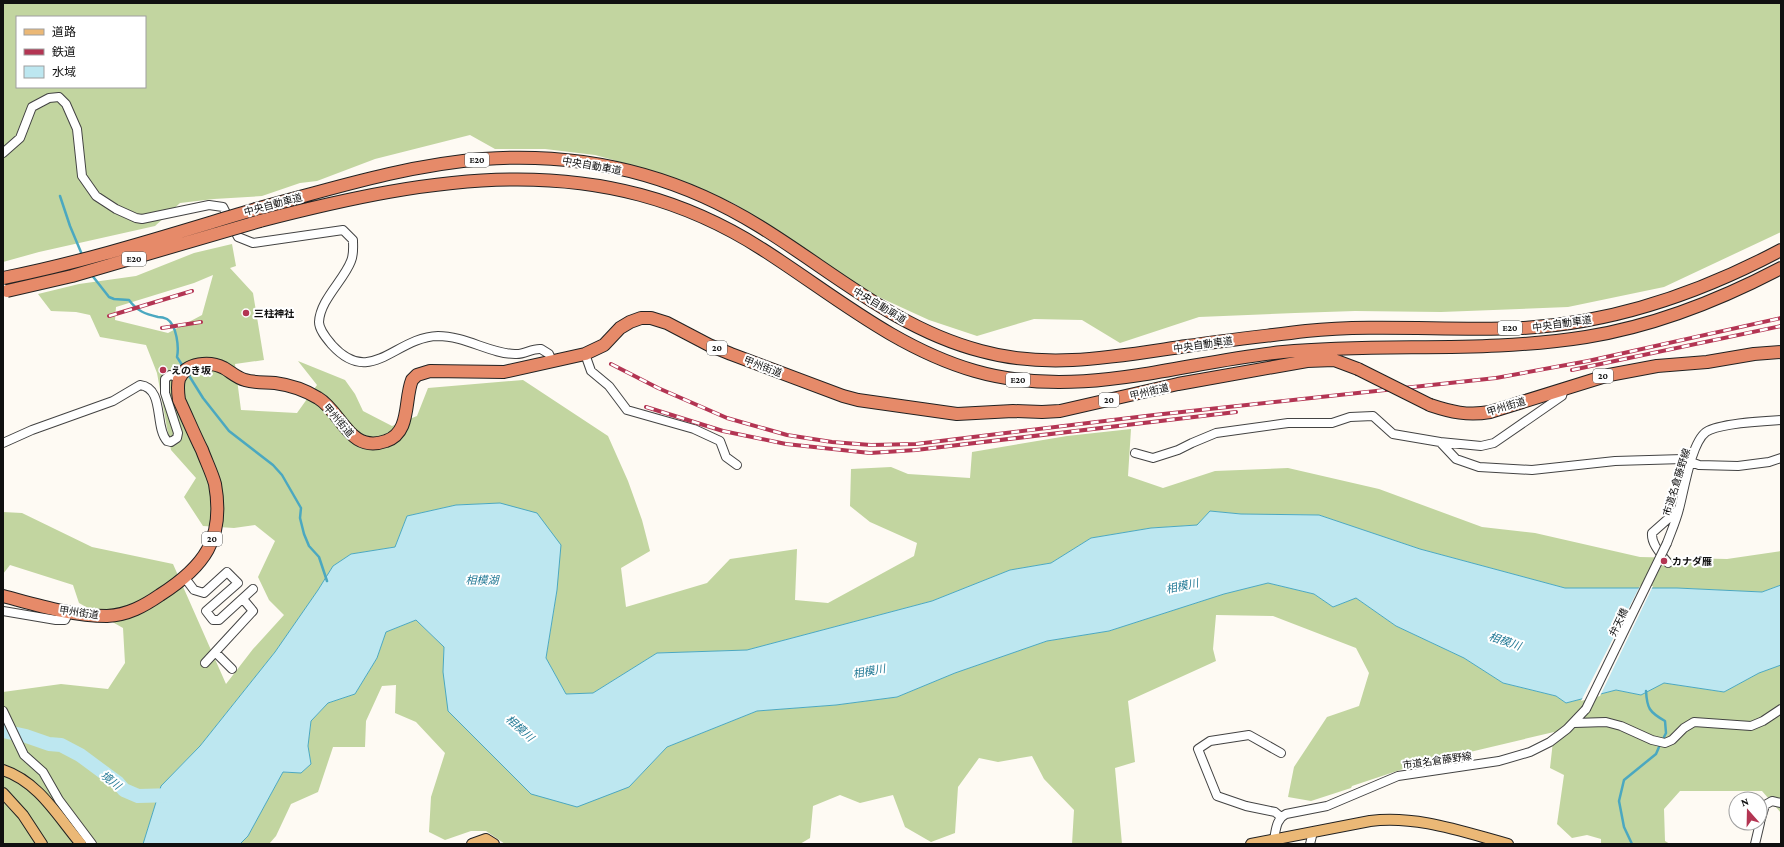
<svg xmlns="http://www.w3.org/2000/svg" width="1784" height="847" font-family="'Crimson Pro','Noto Sans JP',serif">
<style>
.forest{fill:#c2d5a0;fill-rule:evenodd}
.water{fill:#bde7f0;stroke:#4ba8c0}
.pier{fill:#fefaf3}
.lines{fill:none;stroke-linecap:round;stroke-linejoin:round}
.stream{stroke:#4ba8c0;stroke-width:2.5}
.river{stroke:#bde7f0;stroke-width:14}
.minor-casing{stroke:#434343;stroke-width:10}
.major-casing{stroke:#212121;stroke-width:12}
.highway-casing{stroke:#212121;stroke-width:14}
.minor{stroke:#fff;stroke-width:8}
.major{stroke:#ebb876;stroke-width:10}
.highway{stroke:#e68a69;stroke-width:12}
.rail-casing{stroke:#b33553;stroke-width:4}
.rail{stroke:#fff;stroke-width:2.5;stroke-dasharray:8;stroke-linecap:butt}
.minor-bridge-casing{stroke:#434343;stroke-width:10;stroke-linecap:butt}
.highway-bridge-casing{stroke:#212121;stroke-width:14;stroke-linecap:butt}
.minor-bridge{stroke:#fff;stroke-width:8}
.highway-bridge{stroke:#e68a69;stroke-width:12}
.poi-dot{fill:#b33553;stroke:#fff;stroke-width:1.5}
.labels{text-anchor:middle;stroke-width:4;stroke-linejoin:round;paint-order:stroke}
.shield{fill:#fff;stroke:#585858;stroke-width:1}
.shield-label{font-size:9px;font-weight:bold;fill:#101010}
.street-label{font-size:10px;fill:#101010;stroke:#fff}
.poi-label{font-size:10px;font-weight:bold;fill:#101010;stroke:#fff;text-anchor:start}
.water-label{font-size:11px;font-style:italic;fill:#247a96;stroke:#fff}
</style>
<rect width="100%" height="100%" fill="#fefaf3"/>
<path class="forest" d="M3 3H1781V232L1664 287 1568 307 1441 312 1355 311 1295 313 1199 317 1120 343 1082 320 1034 319 977 336 929 320 870 293 735 204 694 186 657 172 595 155 545 149H495L470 135 375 159 317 181 300 183 262 196 214 199 180 203 155 226 39 252 3 262ZM17 17H145V87H17Z
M232 244 236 266 230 268 253 293 264 360 235 364 241 410 297 413 317 385 298 361 345 380 355 394 363 411 392 426 417 416 428 388 523 380 608 436 628 481 642 520 650 551 621 568 626 607 707 583 730 559 797 549 795 600 828 603 914 556 917 543 870 522 850 506 851 469 891 467 908 474 970 478 972 452 1067 436 1131 429 1128 476 1163 488 1215 471 1288 468 1379 489 1482 527 1535 533 1640 557 1727 559 1781 551V585L1762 592 1677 588H1565L1420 549 1319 515 1241 514 1210 511 1197 525 1151 528 1091 538 1051 563 1010 570 932 601 747 650 657 653 593 693 566 694 546 658 557 590 500 503 456 505 407 516 395 547 351 554 333 566 318 590 275 652 200 746 161 786 143 844H3V692L61 684 108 689 125 663 123 628 79 603 73 585 10 565 3 574V512L22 513 92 547 173 564 226 684 253 649 284 615 269 600 258 577 275 541 255 525 234 528 203 526 184 497 196 478 171 450 157 373 146 345 100 337 90 315 76 312 51 311 38 294 79 284 136 276 194 253ZM213 275 202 315 168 333 115 320 116 307 194 283Z
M1268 583 1314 594 1333 607 1356 598 1396 626 1464 658 1503 683 1556 696 1566 703 1616 690 1641 695 1664 683 1724 692 1759 673 1781 665V813L1762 791H1680L1664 809 1665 841 1670 844H1601V839L1587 835 1572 838 1557 824 1564 775 1550 768 1554 732 1415 765 1352 786 1351 788 1311 801 1288 797 1294 767 1327 717 1359 706 1369 673 1356 648 1273 616 1216 615 1213 649 1216 661 1128 701 1135 762 1115 768 1122 844H1072L1074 810 1044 779 1032 756 998 762 979 758 958 787 955 833 931 842 905 827 893 795 860 803 840 795 813 806 810 838 800 844H505L486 831H471L445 840 429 832 431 797 445 753 416 722 395 713 396 685 382 686 366 721 365 747H333L318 792 291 804 276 836 269 844H240L248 836 283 772 301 773 311 764 308 746 311 721 328 703 355 694 377 658 386 632 416 620 444 647 443 672 629 787 667 747 757 711 836 705 897 697 955 673 1047 641 1109 631 1224 594Z"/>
<path class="water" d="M500 503 537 513 561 545 557 590 546 658 566 694 593 693 657 653 747 650 932 601 1010 570 1051 563 1091 538 1151 528 1197 525 1210 511 1241 514 1319 515 1420 549 1565 588H1677L1762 592 1781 585V665L1759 673 1724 692 1664 683 1641 695 1616 690 1566 703 1556 696 1503 683 1464 658 1396 626 1356 598 1333 607 1314 594 1268 583 1224 594 1109 631 1047 641 955 673 897 697 836 705 757 711 667 747 629 787 577 807 531 794 448 711 443 672 444 647 416 620 386 632 377 658 355 694 328 703 311 721 308 746 311 764 301 773 283 772 248 836 240 844H143L161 786 200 746 275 652 318 590 333 566 351 554 395 547 407 516 456 505Z"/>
<path class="pier" d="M1640 586H1653L1600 696 1581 701Z"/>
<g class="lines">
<path class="stream" d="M60 196 70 226 83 257
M91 274 109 297 114 299 129 300C137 311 145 314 158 317 161 317 165 318 167 319 177 325 179 348 177 357L184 368
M188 374 203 398 229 431 273 465 282 475 301 508 300 518 304 534 309 546 319 557 327 581
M1646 691C1647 708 1649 712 1665 721L1666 733 1664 737
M1632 844 1624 827 1619 801 1624 780 1656 754 1659 747"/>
<path class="river" d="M3 731 26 736 49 744 61 745 80 755 118 783 124 790 138 796 175 795"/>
<defs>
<path id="minor" d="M3 153 20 138 32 107 49 98 59 97 66 104 77 129 82 176 96 196 116 209 136 218 142 219 209 205 223 207 238 237 253 243 343 230 353 240C353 247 354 254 351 261 344 280 320 300 319 322 319 330 327 339 332 345 371 388 395 337 438 336 465 336 491 354 515 354 524 355 532 348 541 349L549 354 552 361
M585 354 591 371 609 386 627 410 694 429 720 441 726 457 737 465
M1440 442 1481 446 1494 443 1562 396 1564 388
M3 443 32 430 113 401 140 385C165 388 154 427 167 441L171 442 177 438 178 433 165 393V379L170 375 180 378
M1135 453 1153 458 1178 450 1192 443 1216 433 1288 423H1332L1350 417 1373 416 1393 434 1440 442 1456 459 1479 467 1532 470 1615 461 1683 459 1699 465 1738 466 1769 462 1781 458
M1667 543C1671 532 1676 521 1679 509 1684 491 1691 443 1706 432 1719 423 1764 421 1781 420
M1668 563C1661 554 1651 544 1652 533L1678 510
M185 578 194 590 204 593 227 572 238 583 206 611 213 620H219L253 589
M3 611 56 620H65L69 612
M215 652 232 669
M205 663 253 611 243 599
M3 711 24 755 43 772 59 800 92 844
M1574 723 1606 722 1621 726 1652 740 1665 743 1672 740 1684 728 1694 722 1751 726 1763 721 1781 709
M1281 817 1275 812 1246 806 1217 796 1198 749 1210 741 1249 735 1281 753
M1760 822 1765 805 1772 801 1781 803
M1274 839C1276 830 1276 819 1286 814L1327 806 1398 776 1499 761 1530 752 1550 742 1567 729 1586 709
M1310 844 1313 832
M1755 844 1760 823"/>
<path id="major" d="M3 770C39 782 58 817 81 844
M3 793 23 815 42 844
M472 844 486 839 494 844
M1251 844 1370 821C1417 815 1463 832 1508 844"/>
<path id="highway" d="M256 209C331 189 406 165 483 159 581 152 675 174 759 226 831 270 896 329 981 351 1049 370 1118 356 1187 346 1227 340 1266 336 1306 331 1378 324 1450 331 1522 328 1615 323 1700 293 1781 250
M260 221C434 176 601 146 762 249 831 293 895 348 975 371 1079 401 1180 362 1283 352 1384 343 1486 353 1586 337 1655 326 1720 300 1781 268
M1430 405C1451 412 1468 416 1490 412L1609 375 1657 366 1707 362 1754 354 1781 352
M3 596C37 605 72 616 107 616 128 615 144 606 160 595 204 567 225 539 215 484 212 473 206 461 202 450 194 434 187 417 179 400 178 393 177 386 179 379 186 362 210 361 224 368 231 372 237 378 245 380 255 383 265 382 275 383 290 385 305 390 318 398 342 412 349 454 386 441 411 433 404 400 412 380L417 375 430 371 504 372 585 354 604 345 620 328 630 322 641 318H651L667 323 709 345 731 354 843 396 858 400 957 414 1013 411 1042 412 1060 411 1178 384 1307 361 1334 360 1358 369"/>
</defs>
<use href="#minor" class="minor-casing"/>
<use href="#major" class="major-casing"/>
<use href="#highway" class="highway-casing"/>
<use href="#minor" class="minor"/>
<use href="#major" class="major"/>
<use href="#highway" class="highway"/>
<defs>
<path id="rail" d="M109 316 192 291
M162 328 201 322
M611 364 658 388 727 418 787 435 832 442 871 445 916 444 1154 415 1496 378 1588 361 1781 318
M1572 370 1781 326
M646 407 723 431 786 444 870 453 916 450 1236 412"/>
</defs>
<use href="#rail" class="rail-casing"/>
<use href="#rail" class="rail"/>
<defs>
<path id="minor-bridge" d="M1586 709 1667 543"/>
<path id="highway-bridge" d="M3 278C89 261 172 234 256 209
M7 291 72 276 260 221
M1358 369 1430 405"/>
</defs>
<use href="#minor-bridge" class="minor-bridge-casing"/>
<use href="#highway-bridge" class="highway-bridge-casing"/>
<use href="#minor-bridge" class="minor-bridge"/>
<use href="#highway-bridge" class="highway-bridge"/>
</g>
<g class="poi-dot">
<circle cx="246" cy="313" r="4"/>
<circle cx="163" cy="370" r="4"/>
<circle cx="1664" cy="561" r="4"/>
</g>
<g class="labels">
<g class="shield">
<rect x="465" y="153" width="24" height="14" rx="3"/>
<rect x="122" y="252" width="24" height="14" rx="3"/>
<rect x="1498" y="321" width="24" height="14" rx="3"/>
<rect x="707" y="341" width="20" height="14" rx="3"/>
<rect x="1593" y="369" width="20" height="14" rx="3"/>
<rect x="1006" y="373" width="24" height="14" rx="3"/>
<rect x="1099" y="393" width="20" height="14" rx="3"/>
<rect x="202" y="532" width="20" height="14" rx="3"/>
</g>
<g class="shield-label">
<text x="477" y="163">E20</text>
<text x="134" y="262">E20</text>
<text x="1510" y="331">E20</text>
<text x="717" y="351">20</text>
<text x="1603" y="379">20</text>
<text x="1018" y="383">E20</text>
<text x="1109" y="403">20</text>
<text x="212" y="542">20</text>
</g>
<g class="street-label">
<text transform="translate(592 165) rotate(10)" y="4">中央自動車道</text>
<text transform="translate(273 204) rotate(-15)" y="4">中央自動車道</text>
<text transform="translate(880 305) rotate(31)" y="4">中央自動車道</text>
<text transform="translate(1562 323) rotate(-8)" y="4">中央自動車道</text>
<text transform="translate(1203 344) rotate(-8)" y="4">中央自動車道</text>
<text transform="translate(763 366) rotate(21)" y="4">甲州街道</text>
<text transform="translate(1149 391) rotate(-13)" y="4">甲州街道</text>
<text transform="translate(1506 406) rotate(-17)" y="4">甲州街道</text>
<text transform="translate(339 420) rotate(49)" y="4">甲州街道</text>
<text transform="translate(1676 482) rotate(-73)" y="4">市道名倉藤野線</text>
<text transform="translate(79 612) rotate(8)" y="4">甲州街道</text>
<text transform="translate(1618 622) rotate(-64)" y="4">弁天橋</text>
<text transform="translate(1437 760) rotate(-8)" y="4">市道名倉藤野線</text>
</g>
<g class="poi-label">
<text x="254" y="317">三柱神社</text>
<text x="171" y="374">えのき坂</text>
<text x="1672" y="565">カナダ雁</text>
</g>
<g class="water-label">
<text x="482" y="584">相模湖</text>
<text transform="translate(1182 586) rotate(-12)" y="4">相模川</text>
<text transform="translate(1505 641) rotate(19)" y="4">相模川</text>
<text transform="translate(869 671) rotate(-10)" y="4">相模川</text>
<text transform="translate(520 728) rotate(42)" y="4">相模川</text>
<text transform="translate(111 780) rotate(38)" y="4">境川</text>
</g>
</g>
<rect width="1784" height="847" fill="none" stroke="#101010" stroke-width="8"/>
<rect x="16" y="16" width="130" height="72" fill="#ffffff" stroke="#9f9f9f"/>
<rect x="24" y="29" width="20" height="6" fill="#ebb876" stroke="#9f9f9f"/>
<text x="52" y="36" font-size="12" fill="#101010">道路</text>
<rect x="24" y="49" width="20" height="6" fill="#b33553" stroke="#9f9f9f"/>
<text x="52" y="56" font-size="12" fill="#101010">鉄道</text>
<rect x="24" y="66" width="20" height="12" fill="#bde7f0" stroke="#9f9f9f"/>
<text x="52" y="76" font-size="12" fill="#101010">水域</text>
<g transform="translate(1748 811) rotate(340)"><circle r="19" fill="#ffffff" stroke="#9f9f9f"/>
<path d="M0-3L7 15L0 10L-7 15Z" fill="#b33553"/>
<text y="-6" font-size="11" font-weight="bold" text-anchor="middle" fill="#101010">N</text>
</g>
</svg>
